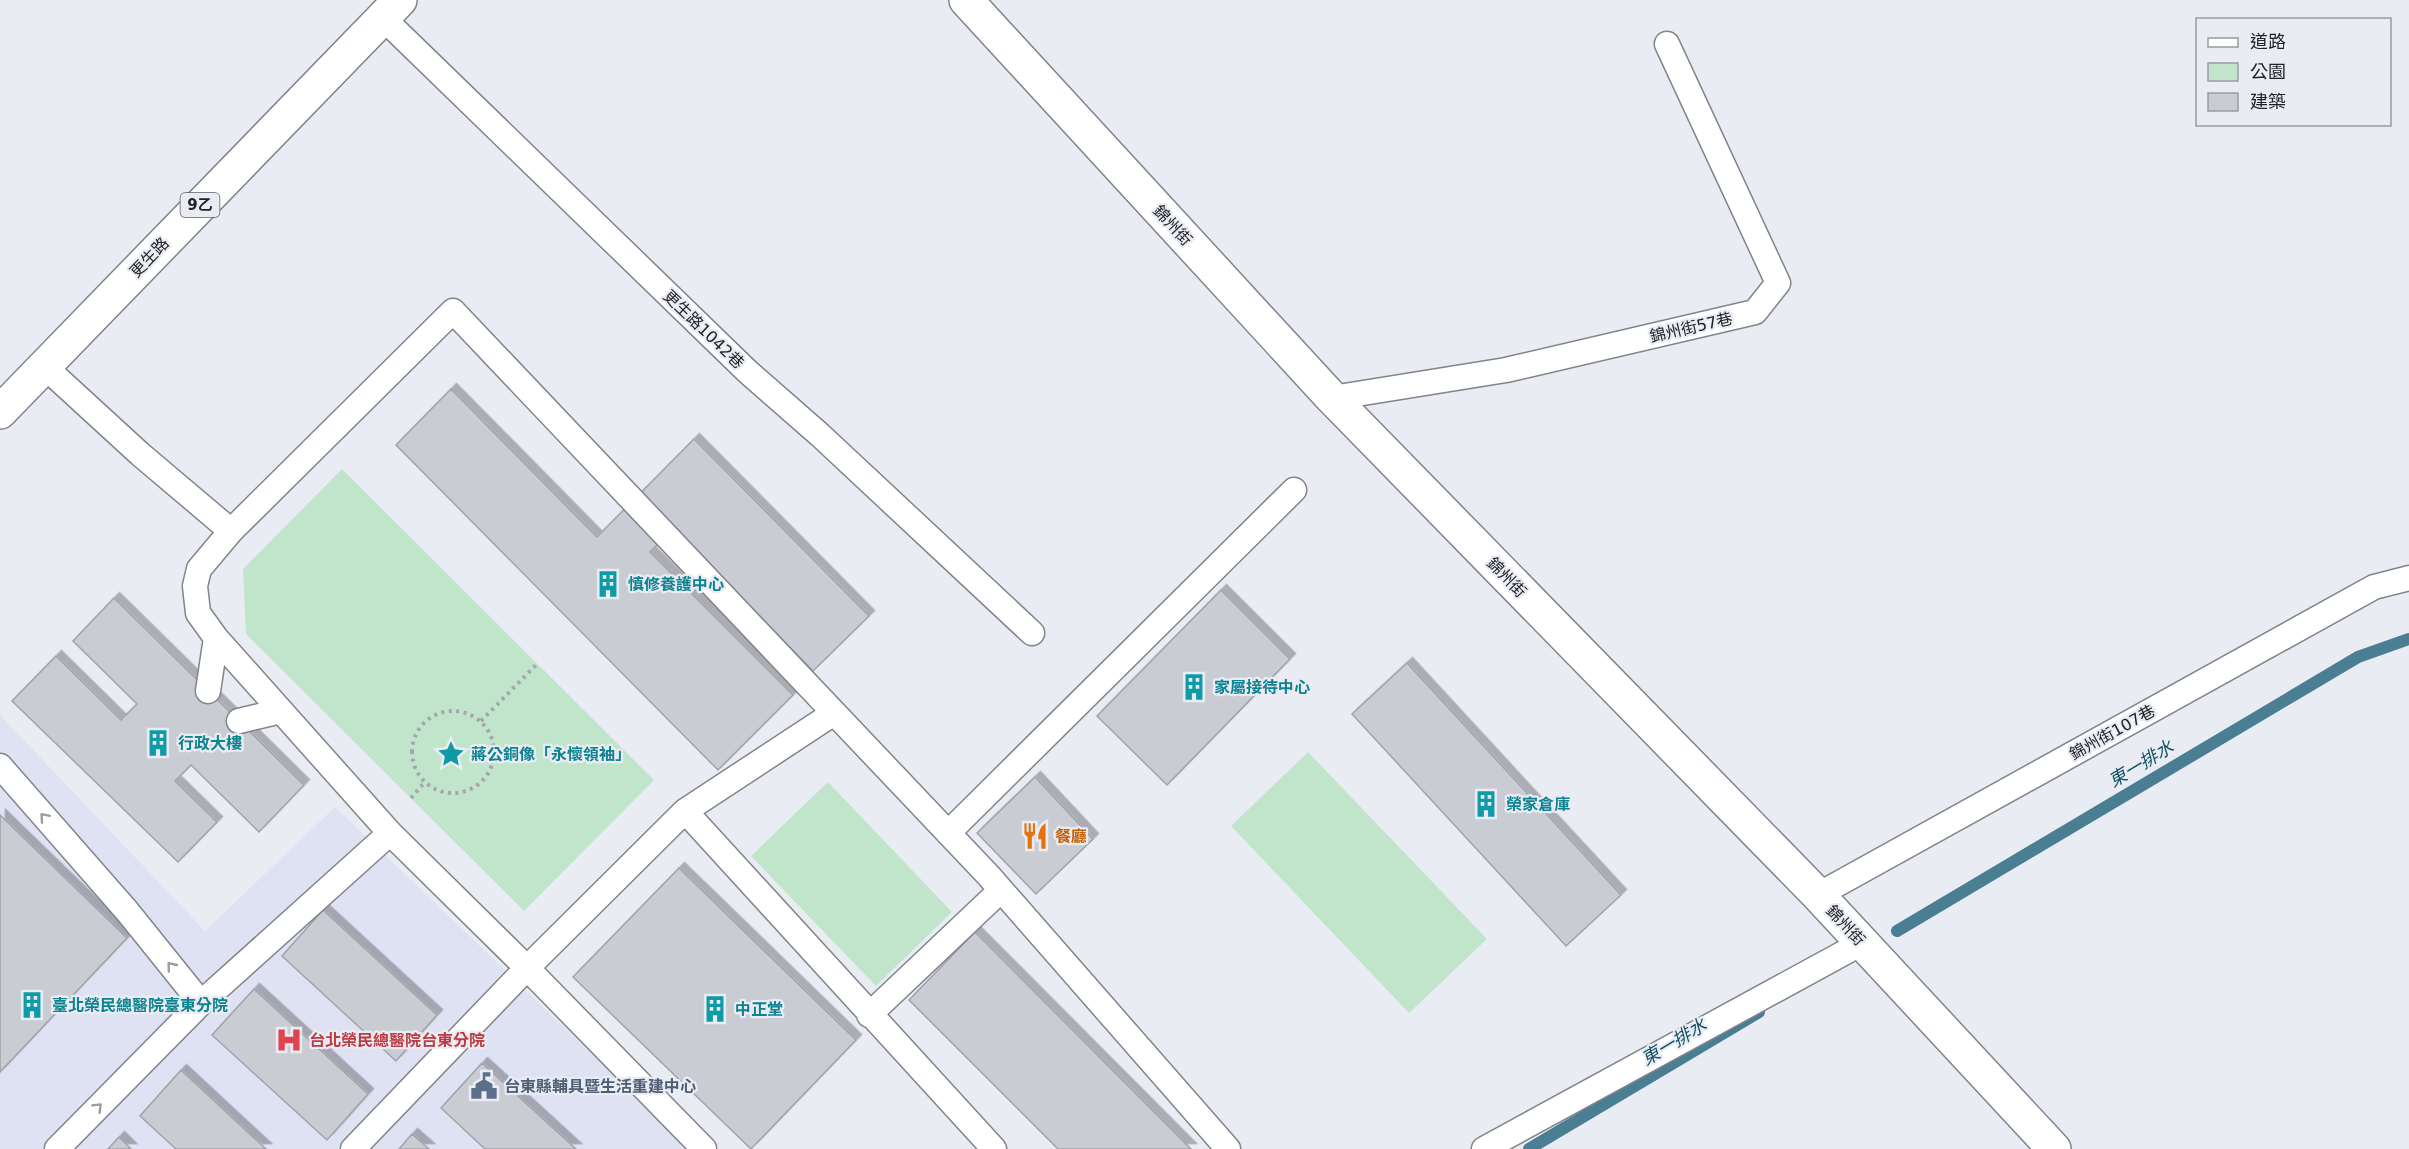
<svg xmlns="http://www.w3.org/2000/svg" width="2409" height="1149" font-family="'DejaVu Sans','Noto Sans TC',sans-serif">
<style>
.built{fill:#dee2f2}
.green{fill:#c1e5ca}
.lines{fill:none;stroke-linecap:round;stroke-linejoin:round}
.stream{stroke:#4a7e92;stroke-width:12}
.building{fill:#caccd4;stroke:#a1a3ab;stroke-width:1.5;filter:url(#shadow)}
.service-casing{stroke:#81848b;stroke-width:27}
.minor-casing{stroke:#81848b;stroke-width:36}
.primary-casing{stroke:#81848b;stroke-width:36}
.path{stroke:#a4a6ac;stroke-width:4;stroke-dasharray:3 4.5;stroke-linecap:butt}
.service{stroke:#fff;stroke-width:24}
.minor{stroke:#fff;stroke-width:33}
.primary{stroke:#fff;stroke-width:33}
.oneway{stroke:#9b9c9d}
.labels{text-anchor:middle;stroke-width:4.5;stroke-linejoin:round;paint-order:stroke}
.shield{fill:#eaecf4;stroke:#5d5f63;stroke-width:1.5}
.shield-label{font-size:15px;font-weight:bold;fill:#212225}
.street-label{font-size:16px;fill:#212225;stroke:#eaecf4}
.culture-label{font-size:16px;font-weight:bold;fill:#0d838f;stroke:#eaecf4;text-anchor:start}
.food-label{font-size:16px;font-weight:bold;fill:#c56008;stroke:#eaecf4;text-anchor:start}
.health-label{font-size:16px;font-weight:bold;fill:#be3a42;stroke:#eaecf4;text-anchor:start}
.service-label{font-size:16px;font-weight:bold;fill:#4e5e75;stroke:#eaecf4;text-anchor:start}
.water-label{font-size:18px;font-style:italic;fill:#125164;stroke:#eaecf4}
</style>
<defs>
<filter id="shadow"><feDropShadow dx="5.5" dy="-5.5" stdDeviation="0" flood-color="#0004"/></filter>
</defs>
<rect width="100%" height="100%" fill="#eaecf4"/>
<path class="built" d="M0 715 205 931 335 807 691 1149H0Z"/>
<path class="green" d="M342 469 654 780 524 911 246 634 243 569Z
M1308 752 1487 939 1409 1013 1231 826Z
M828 782 952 912 876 986 751 856Z"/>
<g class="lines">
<path class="stream" d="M1897 931 2358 657 2409 639
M1529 1149 1759 1012"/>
</g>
<path class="building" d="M451 389 597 537 694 439 869 616 813 671 673 529 650 552 793 695 718 770 396 445Z
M1221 590 1290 659 1167 785 1097 716Z
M114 598 304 785 259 832 191 765 175 781 217 822 178 862 12 701 56 656 121 720 137 704 73 641Z
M1407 663 1621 895 1566 946 1352 714Z
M1035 777 1093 839 1036 894 977 833Z
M0 815 127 938 0 1072Z
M679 868 856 1040 751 1149 573 977Z
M323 910 437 1015 396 1061 282 956Z
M975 932 1191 1149H1058L909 1000Z
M254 989 368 1094 327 1140 212 1035Z
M482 1063 576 1149H485L441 1108Z
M181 1070 266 1149H176L140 1116Z
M412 1134 429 1149H399Z
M119 1137 131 1149H108Z"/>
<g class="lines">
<defs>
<path id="service" d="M383 18 748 372 820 435 1032 633
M44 366 140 454 231 531 199 569 195 586 198 613 216 638 390 833 527 968 704 1149
M1332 398 1506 370 1755 312 1778 283 1667 44
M231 531 453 311 989 876 1228 1149
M208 691 216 638
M239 721 281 711
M0 766 127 911 201 1003 57 1149
M685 811 834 713
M948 833 1294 490
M1818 895 2374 587 2409 578
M201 1003 390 833
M869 1015 1001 890
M353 1149 527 968 685 811 994 1149
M1484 1149 1862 943"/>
<path id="minor" d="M966 0 1332 398 1818 895 2054 1149"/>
<path id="primary" d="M0 412 400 0"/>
</defs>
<use href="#service" class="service-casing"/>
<use href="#minor" class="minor-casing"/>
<use href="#primary" class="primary-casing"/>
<path class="path" d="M412 752a41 41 0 1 1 82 0a41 41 0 1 1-82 0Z
M481 721 538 663
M411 798 424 783"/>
<use href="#service" class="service"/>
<use href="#minor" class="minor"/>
<use href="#primary" class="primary"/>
</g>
<defs><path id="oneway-chevron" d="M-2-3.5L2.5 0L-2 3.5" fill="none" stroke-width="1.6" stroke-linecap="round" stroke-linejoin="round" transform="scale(1.5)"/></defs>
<g class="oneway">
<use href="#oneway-chevron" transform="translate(44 817) rotate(-131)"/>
<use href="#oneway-chevron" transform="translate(171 966) rotate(-129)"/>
<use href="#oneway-chevron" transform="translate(98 1107) rotate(-45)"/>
</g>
<defs>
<symbol id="building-bare" viewBox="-9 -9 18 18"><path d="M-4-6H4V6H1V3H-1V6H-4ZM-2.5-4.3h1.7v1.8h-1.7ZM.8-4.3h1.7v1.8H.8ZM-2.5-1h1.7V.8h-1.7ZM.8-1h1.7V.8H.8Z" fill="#0f9aa8" stroke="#eaecf4" stroke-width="2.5" paint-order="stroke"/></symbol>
<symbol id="sight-bare" viewBox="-9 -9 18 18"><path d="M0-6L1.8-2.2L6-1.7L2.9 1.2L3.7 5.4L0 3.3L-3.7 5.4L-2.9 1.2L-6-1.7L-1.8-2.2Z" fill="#0f9aa8" stroke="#eaecf4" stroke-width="2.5" paint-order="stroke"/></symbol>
<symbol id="restaurant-bare" viewBox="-9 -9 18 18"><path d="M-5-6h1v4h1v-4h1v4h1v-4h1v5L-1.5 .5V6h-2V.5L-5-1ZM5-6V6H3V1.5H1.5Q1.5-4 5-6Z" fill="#e8710a" stroke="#eaecf4" stroke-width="2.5" paint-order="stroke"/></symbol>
<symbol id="hospital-bare" viewBox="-9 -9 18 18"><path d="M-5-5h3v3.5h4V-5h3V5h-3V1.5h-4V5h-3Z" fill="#e0444e" stroke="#eaecf4" stroke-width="2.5" paint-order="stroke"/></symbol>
<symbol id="civic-bare" viewBox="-9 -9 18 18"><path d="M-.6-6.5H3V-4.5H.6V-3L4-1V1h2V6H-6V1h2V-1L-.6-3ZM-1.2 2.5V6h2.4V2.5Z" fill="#5c6f8a" stroke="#eaecf4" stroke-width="2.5" paint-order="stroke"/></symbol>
</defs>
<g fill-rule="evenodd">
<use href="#building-bare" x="589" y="565" width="38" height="38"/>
<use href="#building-bare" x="1175" y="668" width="38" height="38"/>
<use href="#building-bare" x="139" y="724" width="38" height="38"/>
<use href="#sight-bare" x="432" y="735" width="38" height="38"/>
<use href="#building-bare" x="1467" y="785" width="38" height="38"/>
<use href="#restaurant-bare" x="1016" y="817" width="38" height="38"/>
<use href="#building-bare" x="13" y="986" width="38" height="38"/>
<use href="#building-bare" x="696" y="990" width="38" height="38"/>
<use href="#hospital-bare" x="270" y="1021" width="38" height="38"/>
<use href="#civic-bare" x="465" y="1067" width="38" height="38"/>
</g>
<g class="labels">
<rect class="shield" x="180.5" y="193" width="39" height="24" rx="4.5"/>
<g class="shield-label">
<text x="200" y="210">9乙</text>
</g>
<g class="street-label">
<text transform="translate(1173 225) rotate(47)" y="6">錦州街</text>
<text transform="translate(149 257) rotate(-46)" y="6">更生路</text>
<text transform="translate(1691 327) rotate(-13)" y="6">錦州街57巷</text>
<text transform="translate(704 329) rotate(44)" y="6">更生路1042巷</text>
<text transform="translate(1507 577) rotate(46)" y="6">錦州街</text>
<text transform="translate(2112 732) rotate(-29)" y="6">錦州街107巷</text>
<text transform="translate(1846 925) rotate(47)" y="6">錦州街</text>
</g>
<g class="culture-label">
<text x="628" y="590">慎修養護中心</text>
<text x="1214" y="693">家屬接待中心</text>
<text x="178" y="749">行政大樓</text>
<text x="471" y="760">蔣公銅像「永懷領袖」</text>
<text x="1506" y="810">榮家倉庫</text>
<text x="52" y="1011">臺北榮民總醫院臺東分院</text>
<text x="735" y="1015">中正堂</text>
</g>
<g class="food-label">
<text x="1055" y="842">餐廳</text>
</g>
<g class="health-label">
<text x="309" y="1046">台北榮民總醫院台東分院</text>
</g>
<g class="service-label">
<text x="504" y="1092">台東縣輔具暨生活重建中心</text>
</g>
<g class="water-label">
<text transform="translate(2141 764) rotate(-31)" y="6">東一排水</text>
<text transform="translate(1674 1042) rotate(-31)" y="6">東一排水</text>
</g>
</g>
<rect x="2196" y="18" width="195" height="108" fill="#eaecf4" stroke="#9a9ba1" stroke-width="1.5"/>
<rect x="2208" y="38" width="30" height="9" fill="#ffffff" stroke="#9a9ba1" stroke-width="1.5"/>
<text x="2250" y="48" font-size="18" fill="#212225">道路</text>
<rect x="2208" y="63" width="30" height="18" fill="#c1e5ca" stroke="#9a9ba1" stroke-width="1.5"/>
<text x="2250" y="78" font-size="18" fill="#212225">公園</text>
<rect x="2208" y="93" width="30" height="18" fill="#caccd4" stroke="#9a9ba1" stroke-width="1.5"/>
<text x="2250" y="108" font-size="18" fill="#212225">建築</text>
</svg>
